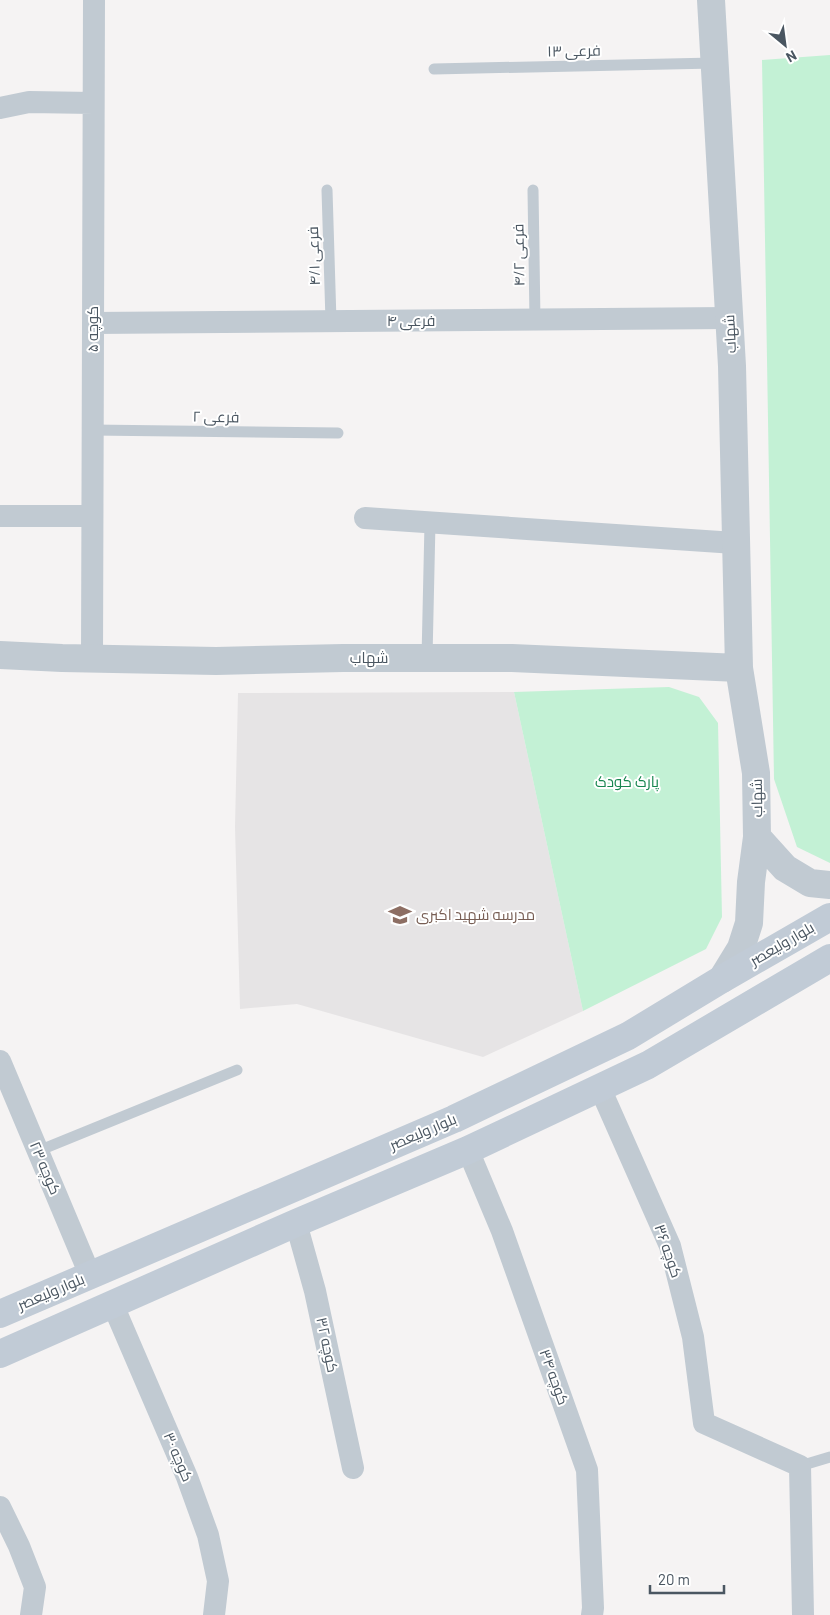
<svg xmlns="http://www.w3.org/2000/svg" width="830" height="1615" font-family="Barlow,Cairo,sans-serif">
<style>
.education{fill:#e6e4e5}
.green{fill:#c3f1d5}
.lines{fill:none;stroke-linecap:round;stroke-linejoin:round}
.service{stroke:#c1cad2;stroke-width:11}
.minor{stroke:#c1cad2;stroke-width:22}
.tertiary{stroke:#c1cad2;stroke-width:28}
.secondary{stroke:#c1cbd6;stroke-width:28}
.labels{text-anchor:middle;stroke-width:4;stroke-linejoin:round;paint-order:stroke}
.street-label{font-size:15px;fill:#4a5661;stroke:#fff}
.park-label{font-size:15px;fill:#17864f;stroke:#fff}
.education-label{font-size:15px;fill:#785e54;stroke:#fff;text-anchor:start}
</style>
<rect width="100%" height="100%" fill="#f5f3f3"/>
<path class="education" d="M514 692 583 1011 483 1057 297 1004 240 1009 235 827 238 693Z"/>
<path class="green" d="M830 55V863L797 847 774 779 762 60Z
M669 687 699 697 718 723 722 917 706 949 583 1011 514 692Z"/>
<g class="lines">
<path class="service" d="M434 69 714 63
M327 190 331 321
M533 190 535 320
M92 430 338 433
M427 658 430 523
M38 1151 237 1070
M800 1466 830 1457"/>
<path class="minor" d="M0 108 29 102 93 103
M93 323 729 318
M0 516H92
M365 518 735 543
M92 659 94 0
M0 1061 90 1275
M600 1088 670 1246 693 1337 704 1423 800 1466 803 1615
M468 1150 502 1231 587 1470 593 1608 592 1615
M296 1223 315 1291 353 1468
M113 1305 187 1477 208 1535 218 1581 214 1615
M0 1507 19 1546 35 1587 31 1615"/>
<path class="tertiary" d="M711 0 732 366 739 668 756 773 757 837 751 882 749 923 741 948 722 979
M0 655 62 658 216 661 343 658H512L739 668
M757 837 785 868 810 883 830 885"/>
<path class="secondary" d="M0 1314 454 1119 628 1036 722 979 830 917
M0 1354 296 1223 468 1150 648 1065 830 958"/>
</g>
<defs>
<symbol id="school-bare" viewBox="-9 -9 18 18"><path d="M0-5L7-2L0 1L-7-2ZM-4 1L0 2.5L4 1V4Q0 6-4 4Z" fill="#8d6e63" stroke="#fff" stroke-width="2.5" paint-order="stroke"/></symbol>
</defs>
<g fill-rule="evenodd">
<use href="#school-bare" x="384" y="899" width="32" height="32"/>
</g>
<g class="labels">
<g class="street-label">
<text transform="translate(574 51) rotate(-1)" y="5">فرعی ۱۳</text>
<text transform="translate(519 255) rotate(-91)" y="5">فرعی ۴/۲</text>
<text transform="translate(314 256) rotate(-92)" y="5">فرعی ۴/۱</text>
<text x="411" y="326">فرعی ۴</text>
<text transform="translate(93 329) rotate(-90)" y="5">کوچه ۵</text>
<text transform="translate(730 334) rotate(-93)" y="5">شهاب</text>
<text transform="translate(216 417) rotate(1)" y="5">فرعی ۲</text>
<text x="369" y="663">شهاب</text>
<text transform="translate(757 798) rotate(-91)" y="5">شهاب</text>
<text transform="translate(782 944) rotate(-30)" y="5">بلوار ولیعصر</text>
<text transform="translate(423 1132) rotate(-23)" y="5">بلوار ولیعصر</text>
<text transform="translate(45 1168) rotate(67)" y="5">کوچه ۲۳</text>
<text transform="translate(668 1251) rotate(71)" y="5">۳۶ کوچه</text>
<text transform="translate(51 1292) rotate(-23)" y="5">بلوار ولیعصر</text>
<text transform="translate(327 1345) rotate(78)" y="5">کوچه ۳۲</text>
<text transform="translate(554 1377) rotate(70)" y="5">کوچه ۳۴</text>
<text transform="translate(178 1457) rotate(67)" y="5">کوچه ۳۰</text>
</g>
<g class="park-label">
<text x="627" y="787">پارک کودک</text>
</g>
<g class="education-label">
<text x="416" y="920">مدرسه شهید اکبری</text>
</g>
</g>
<g transform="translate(785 45) rotate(151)" stroke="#ffffff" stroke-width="4" paint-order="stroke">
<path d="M0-4L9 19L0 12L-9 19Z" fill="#4a5661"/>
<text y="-8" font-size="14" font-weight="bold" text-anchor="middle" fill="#4a5661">N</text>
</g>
<path d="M650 1585v8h74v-8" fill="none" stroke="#4a5661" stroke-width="2.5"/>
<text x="658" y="1585" font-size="15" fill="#4a5661" stroke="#ffffff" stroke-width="4" paint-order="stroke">20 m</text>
</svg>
